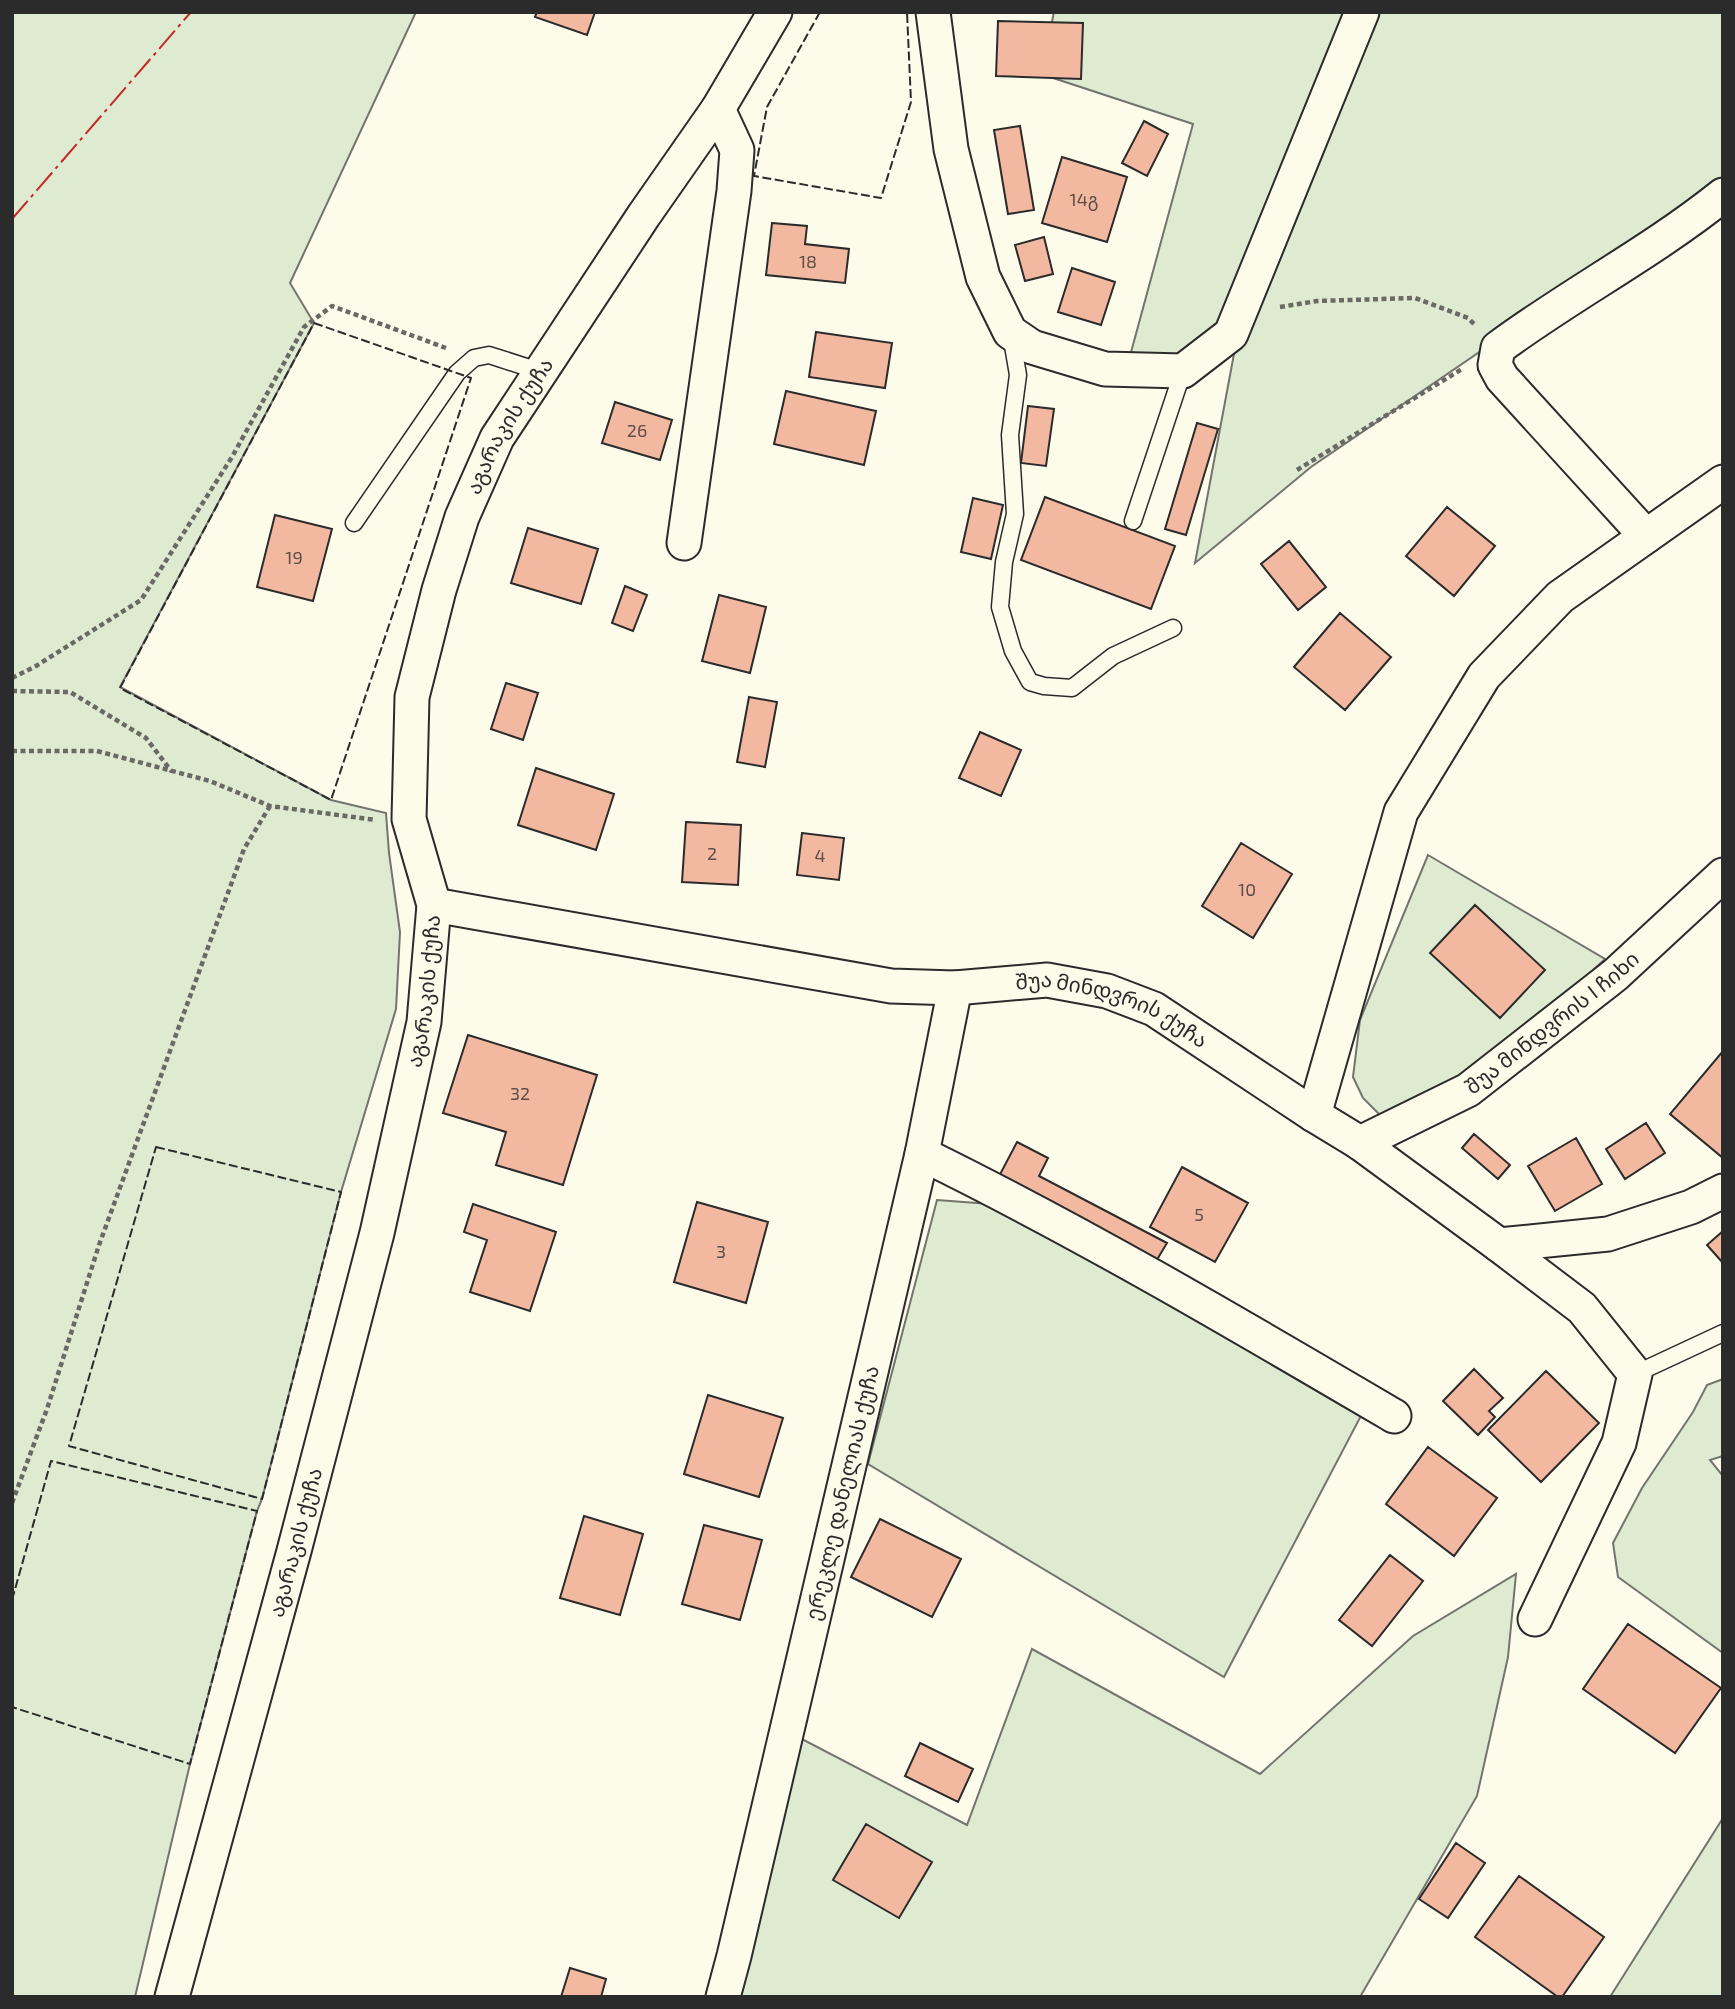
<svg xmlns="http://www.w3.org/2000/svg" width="1735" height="2009" font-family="'Exo 2','Noto Sans Georgian',sans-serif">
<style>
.green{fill:#deebd1;stroke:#74746e;stroke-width:2}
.building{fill:#f2b8a0;stroke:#2b2b2b;stroke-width:2}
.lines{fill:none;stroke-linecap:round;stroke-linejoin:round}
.service-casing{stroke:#2b2b2b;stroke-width:19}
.minor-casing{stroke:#2b2b2b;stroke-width:37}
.path{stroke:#6a6964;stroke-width:4.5;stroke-dasharray:5 3.5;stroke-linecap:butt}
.service{stroke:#fdfbea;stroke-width:16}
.minor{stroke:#fdfbea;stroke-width:33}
.fence{stroke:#2b2b2b;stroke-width:2;stroke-dasharray:9 3.5;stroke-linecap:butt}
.power{stroke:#c62828;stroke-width:2;stroke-dasharray:24 5 3.5 5;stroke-linecap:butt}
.labels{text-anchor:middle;stroke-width:5;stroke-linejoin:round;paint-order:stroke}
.number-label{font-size:18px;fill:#5d4e48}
.street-label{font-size:21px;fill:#2b2b2b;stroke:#fdfbea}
</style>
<rect width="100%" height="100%" fill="#fdfbea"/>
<path class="green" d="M12 12H416L290 283 314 323 120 687 331 800 386 813 389 853 400 932 396 1009 341 1192 262 1499 257 1511 190 1764 135 1997H12Z
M1054 12H1723V178L1639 243 1311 467 1195 563 1239 327 1179 355 1130 356 1193 124 1041 74Z
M1428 855 1605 959 1490 1066 1380 1115 1363 1098 1353 1077 1360 1020Z
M937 1200 990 1204 1363 1412 1224 1677 868 1464Z
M1723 1379V1456L1710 1460 1723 1476V1653L1618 1577 1613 1543 1642 1488 1693 1412 1707 1385Z
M1516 1574 1508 1657 1477 1796 1360 1997H737L800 1738 967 1825 1032 1649 1260 1774 1413 1636Z
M1723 1818V1997H1610Z"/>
<path class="building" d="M537 12H595L587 35 535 17Z
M998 21 1083 23 1081 79 996 76Z
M1144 121 1168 134 1147 176 1122 163Z
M1020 126 1034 210 1008 214 994 130Z
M1062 157 1127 177 1107 242 1042 223Z
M772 223 807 226 805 244 849 249 845 283 766 275Z
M1044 237 1053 274 1025 281 1015 245Z
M1072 268 1115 282 1101 325 1058 312Z
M816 332 892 343 885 388 809 377Z
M786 391 876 411 864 465 774 444Z
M615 402 672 420 660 460 602 443Z
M1028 406 1054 409 1046 466 1021 463Z
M1197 423 1218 429 1186 535 1165 529Z
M1045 497 1175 546 1151 609 1021 560Z
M973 498 1003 505 991 559 961 552Z
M1447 507 1495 546 1454 596 1406 556Z
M275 515 332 529 313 601 257 587Z
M528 528 598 549 581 604 511 583Z
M1289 541 1326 587 1298 610 1261 564Z
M625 586 647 595 633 631 612 623Z
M719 595 766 607 750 673 702 661Z
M1340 613 1391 657 1345 710 1294 667Z
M506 683 538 693 523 740 491 729Z
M749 697 777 702 765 767 737 762Z
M980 732 1021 750 1001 796 959 778Z
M536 768 614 794 596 850 518 825Z
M686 822 741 825 738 885 682 882Z
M802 833 844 838 839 880 797 875Z
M1241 843 1292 874 1253 938 1202 906Z
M1475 905 1545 970 1500 1018 1430 953Z
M468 1035 597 1075 563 1185 496 1165 506 1132 443 1113Z
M1723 1051V1158L1670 1114Z
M1646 1123 1665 1153 1625 1179 1606 1149Z
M1474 1134 1510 1165 1498 1179 1462 1148Z
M1576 1138 1602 1184 1555 1211 1528 1166Z
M1017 1142 1048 1158 1039 1176 1167 1243 1155 1263 997 1180Z
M1182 1167 1248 1203 1215 1262 1150 1227Z
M697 1202 768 1222 746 1303 674 1282Z
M473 1204 556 1232 530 1311 470 1292 487 1240 464 1232Z
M1723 1231V1263L1707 1245Z
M1474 1369 1503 1398 1489 1411 1495 1417 1478 1435 1443 1401Z
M1546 1371 1599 1423 1541 1482 1488 1430Z
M708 1395 783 1418 759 1497 684 1474Z
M1428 1447 1497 1498 1454 1556 1386 1504Z
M584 1516 643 1534 620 1615 560 1598Z
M880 1519 961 1559 932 1617 851 1577Z
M704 1525 762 1540 740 1620 682 1604Z
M1390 1555 1423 1581 1372 1646 1339 1620Z
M1628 1624 1721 1688 1675 1753 1583 1689Z
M920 1743 973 1769 958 1802 905 1776Z
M866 1824 932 1862 899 1918 833 1880Z
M1456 1843 1485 1863 1448 1918 1419 1899Z
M1519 1876 1604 1937 1562 1997H1558L1475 1937Z
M570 1968 606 1979 601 1997H561Z"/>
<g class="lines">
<defs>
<path id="service" d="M1011 334 1018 375 1010 435 1015 514 1004 562 1000 607 1013 651 1030 682 1044 686 1072 688 1113 656 1173 628
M1133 521 1183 371
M354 523 457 373 474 358 489 355 542 372
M1635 1374 1723 1333"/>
<g id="minor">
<path d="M933 12 951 149 983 277 1010 332 1032 347 1105 369 1183 371 1231 334 1362 12"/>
<path d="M1646 536 1502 378 1495 365 1498 348C1571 294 1652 252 1723 195"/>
<path d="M684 543 734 191 737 150 718 109"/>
<path id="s1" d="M434 905 891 986 955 988 1047 980 1107 991 1154 1009 1314 1115 1360 1143 1499 1245 1582 1308 1635 1374 1619 1443 1535 1619"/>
<path d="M1314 1115 1401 812 1484 676 1560 597 1723 482"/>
<path id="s2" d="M1360 1143 1468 1090 1615 975 1723 875"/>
<path d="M922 1154C1083 1233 1239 1325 1394 1416"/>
<path d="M1499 1245 1608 1234 1691 1207 1723 1191"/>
<path id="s3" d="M172 1997 294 1551 377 1233 424 1022 434 905 409 819 412 697 439 590 462 517 497 438 644 215 718 109 775 12"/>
<path id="s4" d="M723 1997 734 1956 922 1154 955 988"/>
</g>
</defs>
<use href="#service" class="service-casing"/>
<use href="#minor" class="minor-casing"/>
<path class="path" d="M1280 307 1317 301 1415 298 1468 318 1474 324
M1297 470 1462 369
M12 678 36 666 141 600 232 457 304 327 332 306 446 348
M12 691 70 692 146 738 172 772
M12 751H97L210 781 270 806 376 820
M12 1503 47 1409 99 1245 244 849 270 806"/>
<use href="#service" class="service"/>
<use href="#minor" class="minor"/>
<path class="fence" d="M820 12 767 107 754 176 881 198 911 102 907 12
M314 323 471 378 331 800 120 688Z
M156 1147 341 1192 262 1499 69 1446Z
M12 1600 51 1461 257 1511 190 1764 12 1707"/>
<path class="power" d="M12 219 191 12"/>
</g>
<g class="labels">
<g class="number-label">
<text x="1084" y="206">14გ</text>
<text x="808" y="268">18</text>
<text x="637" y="437">26</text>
<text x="294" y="564">19</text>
<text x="712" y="860">2</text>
<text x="820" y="862">4</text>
<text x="1247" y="896">10</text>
<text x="520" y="1100">32</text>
<text x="1199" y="1221">5</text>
<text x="721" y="1258">3</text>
</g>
<g class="street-label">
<text dy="7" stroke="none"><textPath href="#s3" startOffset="1626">აგარაკის ქუჩა</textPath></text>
<text dy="7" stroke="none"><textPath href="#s3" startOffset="1038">აგარაკის ქუჩა</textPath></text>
<text dy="7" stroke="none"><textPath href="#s1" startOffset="691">შუა მინდვრის ქუჩა</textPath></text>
<text dy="7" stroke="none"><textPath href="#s2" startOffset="228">შუა მინდვრის I ჩიხი</textPath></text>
<text dy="7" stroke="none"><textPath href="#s4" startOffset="518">ერეკლე დანელიას ქუჩა</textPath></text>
<text dy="7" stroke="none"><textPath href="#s3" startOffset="471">აგარაკის ქუჩა</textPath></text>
</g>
</g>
<rect width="1735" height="2009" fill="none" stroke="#2b2b2b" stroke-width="28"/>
</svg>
